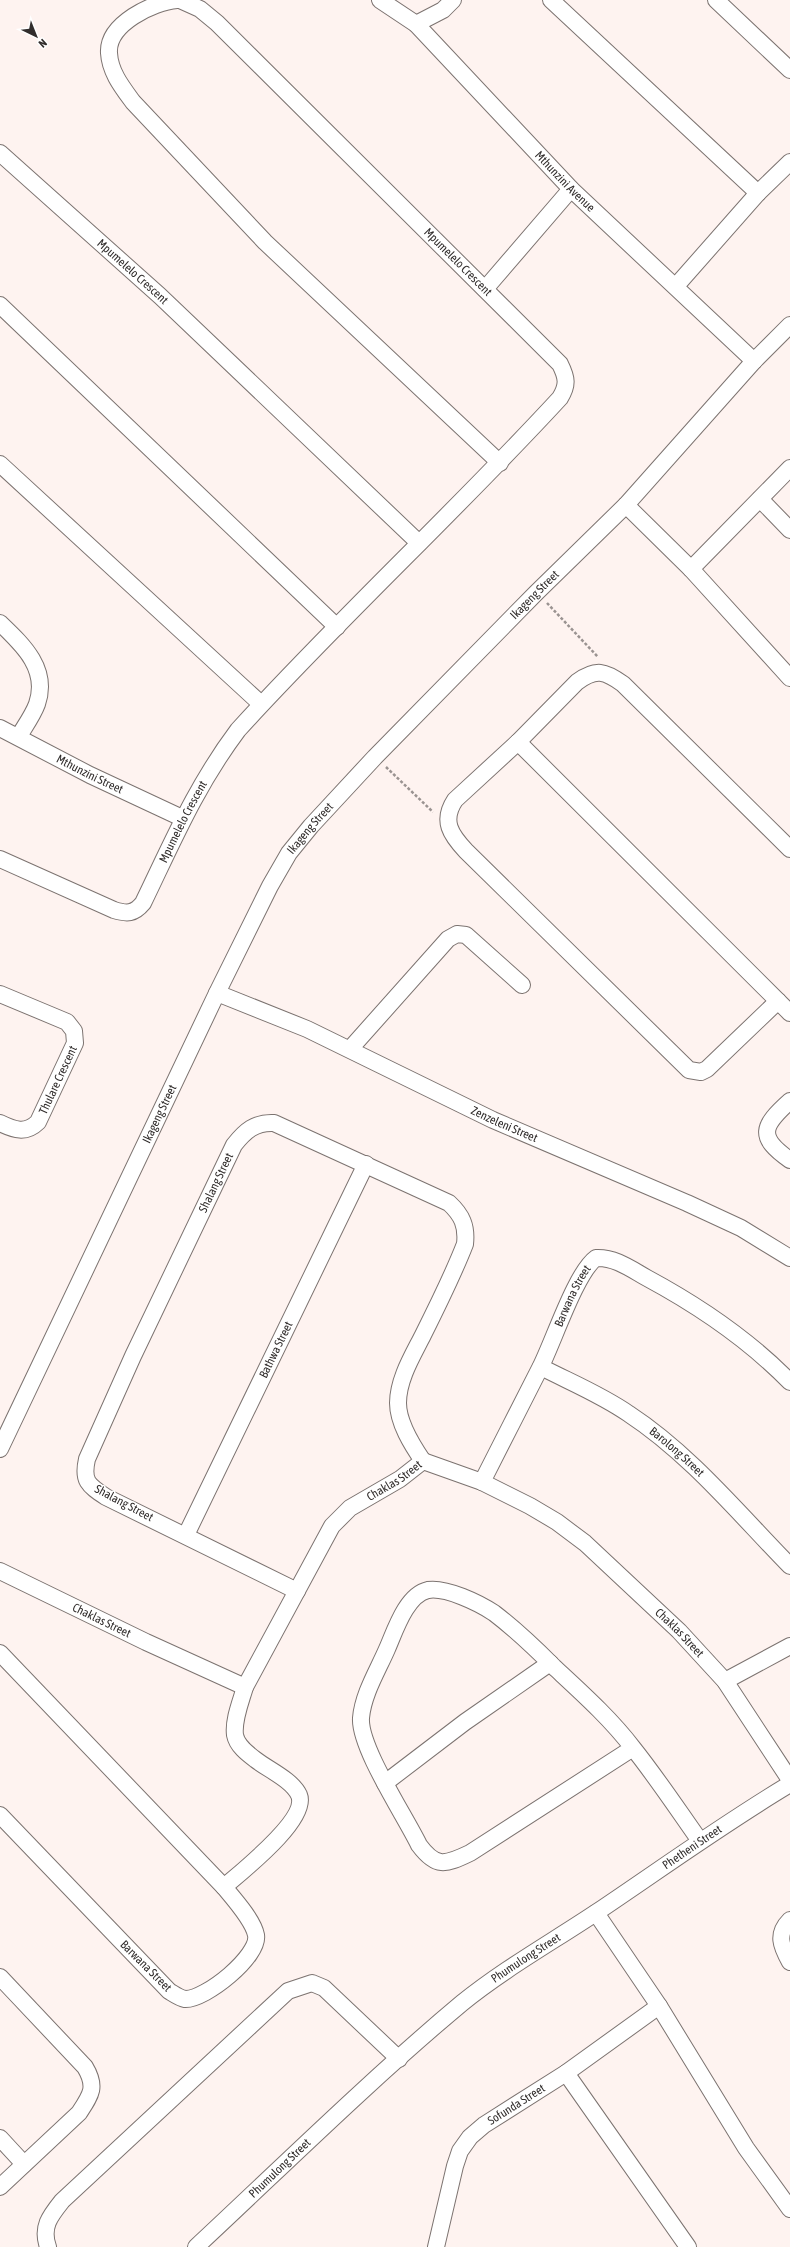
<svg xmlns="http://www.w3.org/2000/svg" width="790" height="2247" font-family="'Asap Condensed',sans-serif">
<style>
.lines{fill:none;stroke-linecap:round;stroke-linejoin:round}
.minor-casing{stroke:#7c7370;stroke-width:18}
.path{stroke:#9a9391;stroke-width:2.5;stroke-dasharray:3 2;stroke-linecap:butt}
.minor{stroke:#fff;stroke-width:16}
.labels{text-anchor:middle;stroke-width:3;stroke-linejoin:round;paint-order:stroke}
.street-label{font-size:12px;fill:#312d2c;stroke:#fff}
</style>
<rect width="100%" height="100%" fill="#fef3f0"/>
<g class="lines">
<defs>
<g id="minor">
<path d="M177 0C153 2 107 24 109 53 110 72 122 87 133 102L265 242 500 463"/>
<path id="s1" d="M380 0 416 24 571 189 754 361"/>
<path d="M551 0 758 193"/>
<path d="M716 0 790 70"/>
<path d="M416 24 443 10 453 0"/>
<path id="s2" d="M0 153 160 296 419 543"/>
<path d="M676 286 758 193 790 162"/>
<path d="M485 289 571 189"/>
<path d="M0 305 337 627"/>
<path d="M0 464 261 704"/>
<path d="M790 468 691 569 790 678"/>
<path d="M760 499 790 530"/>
<path d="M626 505 691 569"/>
<path d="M0 623C23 645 49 669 37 704 33 715 25 726 19 736"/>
<path id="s3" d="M0 728 90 775 182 818"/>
<path d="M518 742 790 1013"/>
<path id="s4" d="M0 859 114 910C127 914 134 914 143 903 173 841 196 786 238 730 342 616 456 511 560 398 568 385 567 378 560 364L217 23 200 9 180 0"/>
<path id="s5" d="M217 993 307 1029 493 1120 687 1203 741 1228 790 1258"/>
<path d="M0 994 67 1022 74 1031 75 1043 38 1122C26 1134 14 1130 0 1123"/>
<path d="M778 1001 707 1069 701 1072 689 1070 466 851C451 835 441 821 455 800L518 742 577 682C596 668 605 671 623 684L790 849"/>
<path d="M350 1049 448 939 457 934 466 935 522 985"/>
<path d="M790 1101C762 1126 757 1137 790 1160"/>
<path id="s6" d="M541 1367C570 1382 602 1395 629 1414 690 1454 739 1514 790 1566"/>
<path id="s7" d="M0 1449 217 993 270 886 289 853 311 826 375 757 536 593 626 505 754 361 790 325"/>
<path id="s8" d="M423 1461 482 1482 530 1506 557 1522 585 1543 679 1631 725 1681 790 1780"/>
<path id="s9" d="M482 1482C501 1444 521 1406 540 1368 553 1343 576 1272 596 1258 615 1257 631 1269 647 1278 699 1306 748 1339 790 1382"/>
<path id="s10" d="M186 1535 366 1164"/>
<path id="s11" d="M0 1571 146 1642 245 1687"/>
<path id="s12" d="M297 1591 106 1497C88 1485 82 1481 87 1459L133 1356 234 1145C245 1131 255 1122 274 1123L449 1203C462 1215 467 1226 465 1244 453 1275 438 1305 423 1335 413 1355 398 1379 398 1403 398 1423 412 1445 423 1461"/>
<path d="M0 1653 224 1887C234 1899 253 1920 256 1935 260 1956 205 2000 185 1999 179 1998 174 1994 169 1991L0 1815"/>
<path d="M725 1681 790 1646"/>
<path d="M633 1748 470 1853C445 1865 436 1868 419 1845 405 1816 359 1747 361 1718 363 1694 378 1670 387 1649 395 1631 406 1595 428 1590 446 1587 479 1603 494 1613 515 1629 535 1648 554 1667 582 1693 610 1718 633 1748 657 1778 678 1810 700 1841"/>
<path d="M385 1783 465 1722 550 1663"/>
<path id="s13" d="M224 1887C241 1872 309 1819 299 1795 292 1780 269 1770 256 1760 248 1754 237 1746 235 1735 233 1720 241 1701 245 1687L332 1526 350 1508 400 1479 423 1461"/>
<path d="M596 1913 659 2006 746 2148 790 2209"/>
<path d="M790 1920C776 1934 781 1946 790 1962"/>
<path d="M0 1977 85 2067C97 2087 91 2095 79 2113L0 2187"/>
<path d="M566 2073 688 2247"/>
<path d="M0 2138 24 2164"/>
<path d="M48 2247C41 2227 50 2216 62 2201L288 1991 312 1983 324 1988 399 2059"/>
<path id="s14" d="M196 2247C284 2165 370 2080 462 2003 504 1969 552 1942 597 1912 661 1869 723 1824 790 1784"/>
<path id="s15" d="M436 2247 455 2166 460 2151 470 2137 484 2125 566 2073 659 2006"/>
</g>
</defs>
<use href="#minor" class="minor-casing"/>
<path class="path" d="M547 603 598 657
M386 767 433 812"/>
<use href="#minor" class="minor"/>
</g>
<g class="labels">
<g class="street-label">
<text dy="4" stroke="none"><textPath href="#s1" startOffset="260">Mthunzini Avenue</textPath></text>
<text transform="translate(458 262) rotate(45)" y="4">Mpumelelo Crescent</text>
<text dy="4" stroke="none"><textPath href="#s2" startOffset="178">Mpumelelo Crescent</textPath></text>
<text dy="4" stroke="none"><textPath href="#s7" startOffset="1019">Ikageng Street</textPath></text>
<text dy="4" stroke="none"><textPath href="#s3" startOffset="101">Mthunzini Street</textPath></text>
<text dy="4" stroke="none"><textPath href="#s4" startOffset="248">Mpumelelo Crescent</textPath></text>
<text dy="4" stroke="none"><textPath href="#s7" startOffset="695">Ikageng Street</textPath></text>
<text transform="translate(58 1080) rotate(-65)" y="4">Thulare Crescent</text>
<text dy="4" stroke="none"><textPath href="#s7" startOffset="371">Ikageng Street</textPath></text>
<text dy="4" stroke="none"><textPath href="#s5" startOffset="316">Zenzeleni Street</textPath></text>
<text dy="4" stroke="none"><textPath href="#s12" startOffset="565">Shalang Street</textPath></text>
<text dy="4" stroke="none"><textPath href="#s9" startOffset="207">Barwana Street</textPath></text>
<text dy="4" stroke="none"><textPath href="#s10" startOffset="206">Bathwa Street</textPath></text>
<text dy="4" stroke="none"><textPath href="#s6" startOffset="161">Barolong Street</textPath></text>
<text dy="4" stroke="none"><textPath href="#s13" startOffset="522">Chaklas Street</textPath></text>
<text transform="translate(124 1503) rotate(28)" y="4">Shalang Street</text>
<text dy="4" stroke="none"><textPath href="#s11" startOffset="113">Chaklas Street</textPath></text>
<text dy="4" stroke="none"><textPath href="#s8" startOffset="313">Chaklas Street</textPath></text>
<text dy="4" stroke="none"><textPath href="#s14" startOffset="639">Phetheni Street</textPath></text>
<text dy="4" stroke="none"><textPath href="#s14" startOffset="439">Phumulong Street</textPath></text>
<text transform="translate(146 1966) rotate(45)" y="4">Barwana Street</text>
<text dy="4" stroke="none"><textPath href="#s15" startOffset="173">Sofunda Street</textPath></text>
<text dy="4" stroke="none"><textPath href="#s14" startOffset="115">Phumulong Street</textPath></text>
</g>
</g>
<g transform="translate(36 36) rotate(137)" stroke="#ffffff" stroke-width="3" paint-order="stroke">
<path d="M0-3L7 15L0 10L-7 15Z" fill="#312d2c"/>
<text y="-6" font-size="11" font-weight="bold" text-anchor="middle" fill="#312d2c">N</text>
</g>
</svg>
